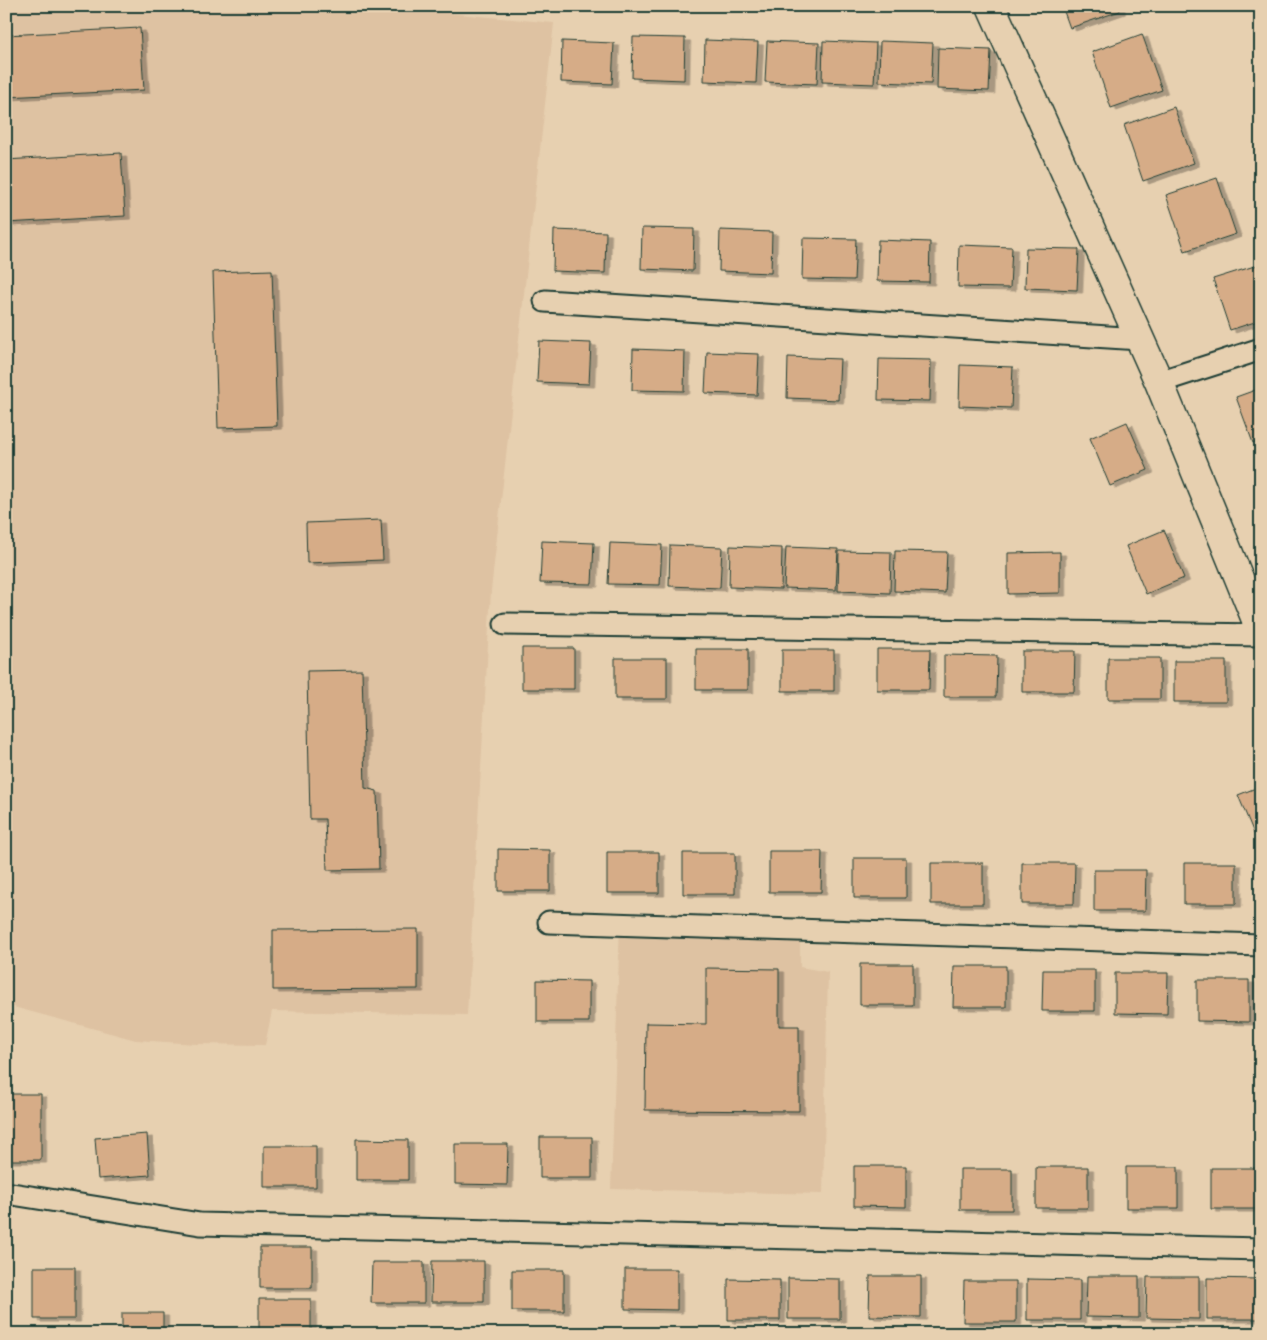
<svg xmlns="http://www.w3.org/2000/svg" width="1267" height="1340" font-family="Pangolin,sans-serif">
<style>
.built{fill:#dec2a2}
.building{fill:#d6ac87;stroke:#1f3d34;filter:url(#shadow)}
.lines{fill:none;stroke-linecap:round;stroke-linejoin:round}
.street-casing{stroke:#1f3d34;stroke-width:25}
.secondary-casing{stroke:#1f3d34;stroke-width:31}
.street{stroke:#e7d0b0;stroke-width:21}
.secondary{stroke:#e7d0b0;stroke-width:28}
</style>
<defs>
<filter id="shadow"><feDropShadow dx="5.5" dy="3" stdDeviation="0" flood-color="#0004"/></filter>
</defs>
<rect width="100%" height="100%" fill="#e7d0b0"/>
<filter id="ink" filterUnits="userSpaceOnUse"><feTurbulence type="fractalNoise" baseFrequency=".02" numOctaves="2"/><feDisplacementMap in="SourceGraphic" scale="10" xChannelSelector="R" yChannelSelector="G"/><feConvolveMatrix kernelMatrix="1 2 1 2 8 2 1 2 1" color-interpolation-filters="sRGB"/></filter>
<g filter="url(#ink)">
<path class="built" d="M6 6H373L554 23 491 591 467 1015 272 1011 265 1045 196 1044 136 1040 6 1005Z
M620 923 800 927V967L828 972 823 1194 611 1189Z"/>
<path class="building" d="M1062 6H1119L1120 11 1070 28Z
M140 28 144 90 6 97V35Z
M1142 34 1162 90 1111 108 1092 52Z
M633 37 685 38 684 80 632 78Z
M705 40 758 42 756 83 704 81Z
M562 41 614 43 612 84 561 82Z
M767 41 819 43 817 84 765 82Z
M823 41 876 43 874 84 822 82Z
M880 41 933 43 931 84 879 82Z
M938 48 991 50 989 91 937 89Z
M1174 107 1194 163 1143 181 1124 125Z
M121 153 125 216 6 223V160Z
M1217 178 1236 234 1185 251 1166 195Z
M642 228 694 229 693 271 641 269Z
M554 230 606 232 605 273 553 271Z
M720 230 772 232 771 273 719 271Z
M803 238 856 239 854 280 802 279Z
M878 240 930 242 929 282 877 281Z
M959 245 1012 247 1010 288 958 287Z
M1026 248 1079 249 1077 290 1025 288Z
M1261 264V320L1230 330 1213 279Z
M272 270 277 426 218 428 213 272Z
M539 341 591 343 589 384 537 382Z
M633 349 685 351 684 391 632 390Z
M707 352 759 354 757 395 705 393Z
M788 357 840 359 838 400 787 398Z
M879 359 931 360 930 401 878 400Z
M960 365 1013 367 1011 408 959 406Z
M1261 388V440L1253 443 1236 397Z
M1127 422 1148 470 1110 486 1090 438Z
M381 520 383 560 307 563 306 523Z
M1164 530 1184 578 1146 594 1126 546Z
M542 541 594 543 592 584 540 583Z
M610 543 662 545 660 585 608 584Z
M670 545 722 547 720 588 669 586Z
M730 546 782 548 781 589 729 587Z
M786 547 838 549 836 590 784 588Z
M839 551 891 552 890 593 838 591Z
M895 551 947 552 945 593 894 591Z
M1060 552V593L1008 594V553Z
M522 648H574V689H522Z
M696 649H748V690H696Z
M877 649H930L929 690H877Z
M782 650H834V691H782Z
M1022 651H1075L1074 692H1022Z
M944 655 997 656 996 697H944Z
M615 658H667V699H615Z
M1108 658H1160V699H1108Z
M1174 661H1226V702H1174Z
M362 670 365 788 377 791 379 869 327 870 325 819H310L307 671Z
M1261 786V842L1258 843 1238 795Z
M498 849 550 850V891H498Z
M769 851H822L821 892H769Z
M607 852H659V893H607Z
M683 853H735V894H683Z
M854 858H906V898H854Z
M931 863H983V904H931Z
M1022 863H1075L1074 904H1022Z
M1184 863H1236V904H1184Z
M1094 870H1146L1145 911H1094Z
M418 929V989L273 990V930Z
M860 964H913V1005H860Z
M954 966H1006V1007H953Z
M706 968 779 969V1026H799V1111L645 1110 646 1023 706 1024Z
M1043 970H1095V1011H1042Z
M1115 973H1168L1167 1014 1115 1013Z
M537 980 589 981V1022H537Z
M1197 980H1249V1022L1197 1021Z
M6 1094H41V1160H6Z
M147 1134 150 1175 98 1179 95 1138Z
M540 1137H592V1178H540Z
M356 1139 408 1140V1180H356Z
M455 1144H508L507 1185 455 1184Z
M264 1146H316V1187H264Z
M854 1166H906V1207L854 1206Z
M1036 1167H1088V1208H1036Z
M1126 1167H1178V1208H1126Z
M1211 1168H1261V1209H1211Z
M960 1169H1012V1210H960Z
M260 1247H312V1288H260Z
M432 1261H484V1302H431Z
M372 1262H424V1303H371Z
M34 1267H75V1319H34Z
M625 1269H677V1310L625 1309Z
M512 1270H564V1311H512Z
M870 1276H921V1317L869 1316Z
M1087 1276H1139V1318L1086 1317Z
M1147 1277H1199V1319L1146 1318Z
M788 1278 840 1279V1319H788Z
M1207 1278 1259 1279V1319H1207Z
M728 1279 780 1280V1320H728Z
M1027 1279 1080 1280V1320H1027Z
M964 1281H1016V1322H963Z
M259 1299H311V1334H259Z
M122 1313H163V1334H122Z"/>
<g class="lines">
<defs>
<path id="street" d="M545 301 1140 339
M1159 382 1261 349
M505 624 1261 635
M549 922 1261 945
M6 1193 200 1224 1261 1249"/>
<path id="secondary" d="M991 6 1159 382 1261 632"/>
</defs>
<use href="#street" class="street-casing"/>
<use href="#secondary" class="secondary-casing"/>
<use href="#street" class="street"/>
<use href="#secondary" class="secondary"/>
</g>
</g>
<rect width="1267" height="1340" fill="none" stroke="#e7d0b0" stroke-width="25"/>
<rect x="12" y="12" width="1242" height="1315" fill="none" stroke="#1f3d34" stroke-width="2" filter="url(#ink)"/>
</svg>
